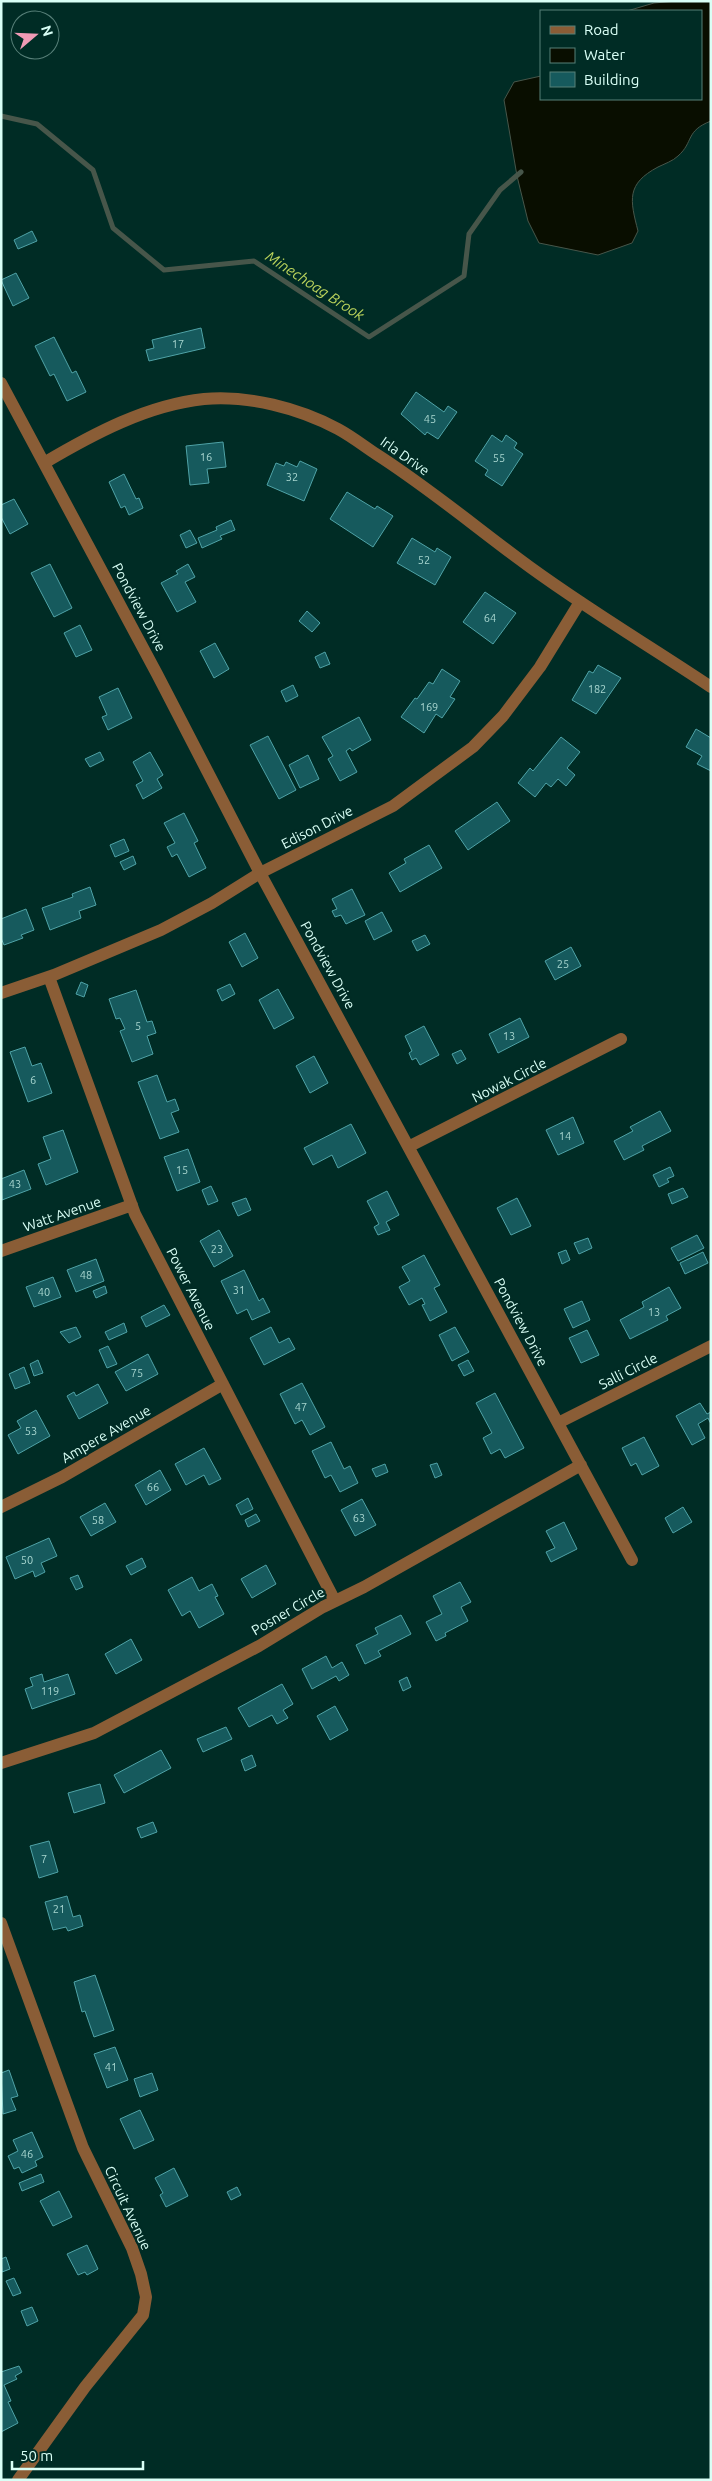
<svg xmlns="http://www.w3.org/2000/svg" width="712" height="2481" font-family="Ubuntu,sans-serif">
<style>
.water{fill:#090e00;stroke:#47564a}
.lines{fill:none;stroke-linecap:round;stroke-linejoin:round}
.stream{stroke:#47564a;stroke-width:5}
.building{fill:#165a5d;stroke:#4fa3a7}
.street{stroke:#8a5d36;stroke-width:12}
.labels{text-anchor:middle;stroke-width:4.5;stroke-linejoin:round;paint-order:stroke}
.number-label{font-size:11px;fill:#a8d6d0}
.street-label{font-size:14px;fill:#d9fff6;stroke:#002c25}
.water-label{font-size:15px;font-style:italic;fill:#bbd45c;stroke:#002c25}
</style>
<rect width="100%" height="100%" fill="#002c25"/>
<path class="water" d="M677 1H711V121C685 131 694 142 678 156 673 161 664 164 658 167 626 184 630 200 638 231L632 243 598 255 539 243 528 221 517 176 504 100 514 82 541 76V99H701V11H627L654 3Z"/>
<g class="lines">
<path class="stream" d="M1 116 37 124 93 170 113 228 164 270 254 261 369 337 464 276 469 234 500 190 521 172"/>
</g>
<path class="building" d="M32 231 37 241 18 249 14 240Z
M16 273 29 298 13 306 1 280Z
M201 328 205 348 149 361 146 350 154 348 152 340Z
M54 337 72 373 76 371 86 392 67 401 54 374 50 376 35 346Z
M416 392 444 412 448 406 457 412 438 439 427 432 425 435 401 414Z
M492 435 502 442 506 435 517 443 514 448 523 454 502 486 485 475 488 470 475 461Z
M223 442 226 467 207 469 209 483 190 485 186 446Z
M300 461 317 469 304 501 267 485 276 463 284 466 286 462 297 467Z
M124 474 136 499 139 498 143 508 129 515 125 506 121 508 109 482Z
M347 492 375 509 377 506 393 516 373 547 330 519Z
M14 499 28 524 10 534 1 517V505Z
M231 520 235 530 220 536 222 539 202 548 198 538 217 530 216 527Z
M190 530 197 543 186 548 180 535Z
M412 538 435 552 437 548 451 557 435 585 397 563Z
M50 564 72 608 54 617 31 573Z
M188 564 195 577 185 582 196 602 177 612 161 583 178 574 176 571Z
M485 592 516 613 493 644 463 622Z
M307 611 320 623 312 632 299 621Z
M80 625 92 650 76 657 64 633Z
M215 643 229 669 214 678 200 651Z
M325 652 330 664 320 668 315 657Z
M598 665 621 678 596 714 572 700 589 671 593 673Z
M442 669 460 681 450 697 455 699 442 718 436 714 424 733 401 717 415 698 417 699 429 682 433 684Z
M293 685 298 696 286 702 281 691Z
M118 688 132 718 108 730 102 717 107 715 99 697Z
M359 717 371 740 352 751 350 748 346 751 357 772 340 781 328 759 333 756 322 737Z
M696 729 711 738V771L697 764 702 756 686 747Z
M268 736 296 790 279 799 250 745Z
M561 737 580 752 567 768 575 775 566 786 558 779 551 787 546 783 535 797 518 783 530 768 533 771Z
M100 752 104 760 90 767 85 759Z
M150 752 163 775 157 779 162 788 143 799 136 785 143 781 133 762Z
M308 755 319 779 300 788 289 765Z
M497 802 510 821 468 850 455 831Z
M184 813 198 841 194 843 206 868 189 877 177 854 172 857 167 847 175 843 164 823Z
M124 839 129 851 115 857 110 845Z
M429 845 442 868 400 892 389 873 406 863 404 859Z
M133 856 136 864 124 870 120 862Z
M90 887 96 905 79 911 81 918 50 930 42 908 73 897 72 894Z
M352 889 365 915 346 924 341 915 335 917 332 911 337 909 332 899Z
M26 909 34 930 21 935 23 938 4 945 1 938V919Z
M382 912 392 931 374 940 365 921Z
M245 933 258 958 242 967 229 942Z
M425 935 430 944 417 951 412 941Z
M571 947 581 966 555 980 545 961Z
M81 982 88 985 84 997 76 994Z
M230 984 235 994 222 1001 217 990Z
M278 989 294 1018 274 1029 259 1000Z
M136 990 147 1022 152 1021 156 1033 147 1036 153 1054 132 1062 120 1031 125 1029 120 1018 116 1019 109 999Z
M520 1018 529 1037 498 1053 489 1034Z
M424 1026 439 1055 420 1065 416 1058 412 1060 409 1053 412 1051 405 1036Z
M25 1047 32 1066 41 1063 52 1093 28 1102 10 1052Z
M461 1050 466 1059 457 1064 452 1054Z
M314 1056 328 1083 310 1093 296 1066Z
M157 1075 167 1102 175 1099 179 1110 171 1113 179 1132 160 1139 138 1082Z
M660 1111 671 1131 642 1146 644 1150 624 1160 614 1141 633 1131 630 1127Z
M573 1117 584 1143 558 1155 546 1130Z
M351 1124 366 1153 338 1168 332 1155 313 1165 304 1148Z
M63 1130 78 1172 46 1185 38 1164 51 1159 43 1137Z
M188 1149 200 1182 177 1191 164 1157Z
M670 1167 674 1176 667 1179 669 1182 659 1187 653 1175Z
M24 1170 31 1189 2 1200 1 1179Z
M211 1186 218 1201 208 1205 202 1190Z
M683 1188 688 1197 672 1204 668 1194Z
M387 1191 399 1215 386 1222 390 1230 378 1235 374 1227 379 1224 367 1201Z
M246 1198 251 1210 238 1216 232 1203Z
M517 1198 531 1226 511 1235 497 1208Z
M219 1230 233 1256 214 1267 200 1241Z
M697 1235 704 1248 678 1261 671 1248Z
M588 1238 592 1248 579 1254 574 1243Z
M566 1250 570 1260 562 1264 558 1253Z
M703 1252 708 1263 685 1274 680 1263Z
M424 1255 440 1285 434 1288 447 1312 430 1321 422 1305 425 1304 422 1298 409 1305 399 1287 410 1281 402 1267Z
M96 1259 104 1281 76 1292 67 1270Z
M244 1270 259 1301 263 1298 270 1312 252 1320 247 1309 237 1314 221 1281Z
M53 1277 61 1297 34 1307 26 1287Z
M105 1286 107 1293 96 1298 93 1291Z
M669 1287 681 1308 666 1316 668 1320 630 1339 620 1320 644 1307 642 1302Z
M582 1301 590 1320 573 1328 564 1309Z
M164 1305 170 1315 146 1327 141 1317Z
M124 1323 127 1332 109 1340 105 1332Z
M76 1327 81 1337 69 1343 60 1332Z
M271 1327 279 1343 289 1338 295 1349 264 1365 250 1338Z
M455 1327 469 1352 452 1361 439 1335Z
M587 1330 599 1355 581 1363 569 1338Z
M108 1346 117 1364 107 1368 99 1350Z
M148 1354 158 1374 126 1391 115 1372Z
M38 1360 43 1373 34 1376 30 1364Z
M468 1360 474 1371 464 1376 458 1365Z
M24 1367 30 1383 15 1389 9 1374Z
M302 1383 325 1427 310 1435 302 1420 295 1424 280 1394Z
M98 1384 108 1403 79 1419 67 1396 74 1392 76 1396Z
M495 1393 524 1448 505 1458 500 1449 491 1454 483 1438 492 1433 476 1403Z
M700 1403 707 1414 711 1412V1424L708 1418 698 1424 705 1438 692 1445 676 1416Z
M36 1410 50 1436 18 1454 8 1435 21 1428 17 1421Z
M644 1437 659 1466 642 1475 636 1463 631 1466 622 1448Z
M331 1442 344 1469 350 1466 358 1483 340 1492 331 1475 325 1478 312 1451Z
M204 1448 221 1479 209 1485 204 1475 186 1485 175 1464Z
M437 1463 442 1475 435 1478 430 1465Z
M385 1464 388 1472 376 1477 372 1469Z
M160 1470 171 1490 146 1505 135 1485Z
M248 1498 253 1509 241 1515 236 1505Z
M362 1499 376 1525 355 1536 341 1510Z
M105 1503 116 1522 91 1536 80 1517Z
M683 1507 692 1522 673 1533 665 1518Z
M256 1514 260 1521 248 1527 245 1520Z
M564 1522 577 1549 551 1562 546 1552 555 1548 546 1531Z
M49 1538 57 1556 41 1563 45 1572 35 1577 33 1571 15 1579 6 1557Z
M142 1558 146 1567 131 1575 126 1566Z
M266 1565 276 1584 252 1598 241 1579Z
M78 1575 83 1587 76 1590 70 1578Z
M192 1577 199 1591 212 1584 218 1596 215 1597 224 1614 199 1628 190 1611 182 1616 168 1590Z
M460 1582 471 1602 461 1607 468 1621 445 1633 446 1636 436 1641 426 1622 442 1614 433 1596Z
M401 1615 411 1634 378 1651 381 1656 365 1664 356 1645 378 1634 375 1628Z
M131 1639 142 1660 116 1674 105 1654Z
M326 1656 332 1668 342 1662 349 1675 339 1681 336 1676 312 1689 302 1669Z
M42 1674 44 1682 68 1674 75 1694 32 1709 25 1689 33 1686 30 1678Z
M407 1677 411 1687 403 1691 399 1681Z
M282 1684 293 1704 283 1710 288 1718 277 1724 272 1715 249 1727 238 1708Z
M335 1706 348 1730 330 1740 317 1716Z
M226 1727 232 1739 203 1752 197 1739Z
M161 1750 171 1768 124 1793 114 1775Z
M252 1755 256 1766 245 1771 241 1760Z
M100 1784 105 1803 74 1813 68 1793Z
M153 1822 157 1832 141 1838 137 1828Z
M49 1841 58 1872 39 1878 30 1846Z
M67 1896 73 1917 80 1915 83 1926 68 1931 66 1927 53 1930 45 1902Z
M95 1975 114 2030 94 2037 85 2011 82 2012 74 1982Z
M115 2047 128 2080 107 2088 94 2054Z
M9 2070 18 2096 11 2098 16 2110 3 2114 1 2073Z
M152 2073 158 2090 140 2097 134 2079Z
M140 2110 154 2140 134 2149 120 2119Z
M32 2132 43 2157 35 2161 37 2166 22 2173 19 2167 14 2169 8 2156 18 2151 13 2140Z
M174 2168 188 2196 166 2207 160 2195 163 2193 155 2178Z
M41 2174 44 2182 22 2191 19 2183Z
M237 2187 241 2195 231 2200 227 2192Z
M59 2191 72 2217 53 2226 40 2201Z
M87 2245 98 2269 87 2275 85 2272 78 2275 67 2254Z
M6 2257 10 2269 2 2272 1 2259Z
M14 2278 21 2293 13 2296 6 2281Z
M32 2307 38 2321 27 2326 21 2311Z
M19 2366 22 2372 15 2376 17 2379 4 2385 11 2401 8 2402 18 2423 1 2432V2372Z"/>
<g class="lines">
<path class="street" d="M1 383 157 674 260 873 632 1560
M44 463C93 434 147 405 204 399 248 395 299 408 338 429 351 436 364 446 376 454 426 486 472 524 519 559 580 605 647 644 711 687
M49 977 135 1214 335 1601
M1 993 54 975 161 930 212 903 260 873 393 806 473 747 503 716 540 667 580 602
M410 1146 621 1039
M1 1251 132 1205
M558 1423 711 1346
M1 1507 62 1477 223 1384
M1 1763 94 1733 259 1646 323 1607 364 1587 581 1465
M1 1923 83 2148 132 2248 141 2274 146 2297 143 2315 85 2387 18 2480"/>
</g>
<g class="labels">
<g class="number-label">
<text x="178" y="348">17</text>
<text x="430" y="423">45</text>
<text x="206" y="461">16</text>
<text x="499" y="462">55</text>
<text x="292" y="481">32</text>
<text x="424" y="564">52</text>
<text x="490" y="622">64</text>
<text x="597" y="693">182</text>
<text x="429" y="711">169</text>
<text x="563" y="968">25</text>
<text x="138" y="1030">5</text>
<text x="509" y="1040">13</text>
<text x="33" y="1084">6</text>
<text x="565" y="1140">14</text>
<text x="182" y="1174">15</text>
<text x="15" y="1188">43</text>
<text x="217" y="1253">23</text>
<text x="86" y="1279">48</text>
<text x="239" y="1294">31</text>
<text x="44" y="1296">40</text>
<text x="654" y="1316">13</text>
<text x="137" y="1377">75</text>
<text x="301" y="1411">47</text>
<text x="31" y="1435">53</text>
<text x="153" y="1491">66</text>
<text x="359" y="1522">63</text>
<text x="98" y="1524">58</text>
<text x="27" y="1564">50</text>
<text x="50" y="1695">119</text>
<text x="44" y="1863">7</text>
<text x="59" y="1913">21</text>
<text x="111" y="2071">41</text>
<text x="27" y="2158">46</text>
</g>
<g class="street-label">
<text transform="translate(405 456) rotate(35)" y="5">Irla Drive</text>
<text transform="translate(139 607) rotate(62)" y="5">Pondview Drive</text>
<text transform="translate(317 827) rotate(-27)" y="5">Edison Drive</text>
<text transform="translate(328 965) rotate(61)" y="5">Pondview Drive</text>
<text transform="translate(509 1080) rotate(-27)" y="5">Nowak Circle</text>
<text transform="translate(62 1214) rotate(-19)" y="5">Watt Avenue</text>
<text transform="translate(191 1289) rotate(63)" y="5">Power Avenue</text>
<text transform="translate(521 1322) rotate(62)" y="5">Pondview Drive</text>
<text transform="translate(628 1371) rotate(-27)" y="5">Salli Circle</text>
<text transform="translate(106 1434) rotate(-30)" y="5">Ampere Avenue</text>
<text transform="translate(288 1611) rotate(-30)" y="5">Posner Circle</text>
<text transform="translate(128 2208) rotate(65)" y="5">Circuit Avenue</text>
</g>
<g class="water-label">
<text transform="translate(315 286) rotate(33)" y="5">Minechoag Brook</text>
</g>
</g>
<rect width="712" height="2481" fill="none" stroke="#d9fff6" stroke-width="5"/>
<rect x="540" y="10" width="162" height="90" fill="#002c25" stroke="#578079"/>
<rect x="550" y="26" width="25" height="8" fill="#8a5d36" stroke="#578079"/>
<text x="584" y="35" font-size="15" fill="#d9fff6">Road</text>
<rect x="550" y="48" width="25" height="15" fill="#090e00" stroke="#578079"/>
<text x="584" y="60" font-size="15" fill="#d9fff6">Water</text>
<rect x="550" y="72" width="25" height="15" fill="#165a5d" stroke="#578079"/>
<text x="584" y="85" font-size="15" fill="#d9fff6">Building</text>
<g transform="translate(35 35) rotate(71)"><circle r="24" fill="#002c25" stroke="#578079"/>
<path d="M0-4L9 19L0 12L-9 19Z" fill="#f09ab5"/>
<text y="-8" font-size="14" font-weight="bold" text-anchor="middle" fill="#d9fff6">N</text>
</g>
<path d="M12 2461v8h131v-8" fill="none" stroke="#d9fff6" stroke-width="2.5"/>
<text x="20" y="2461" font-size="15" fill="#d9fff6" stroke="#002c25" stroke-width="4" paint-order="stroke">50 m</text>
</svg>
